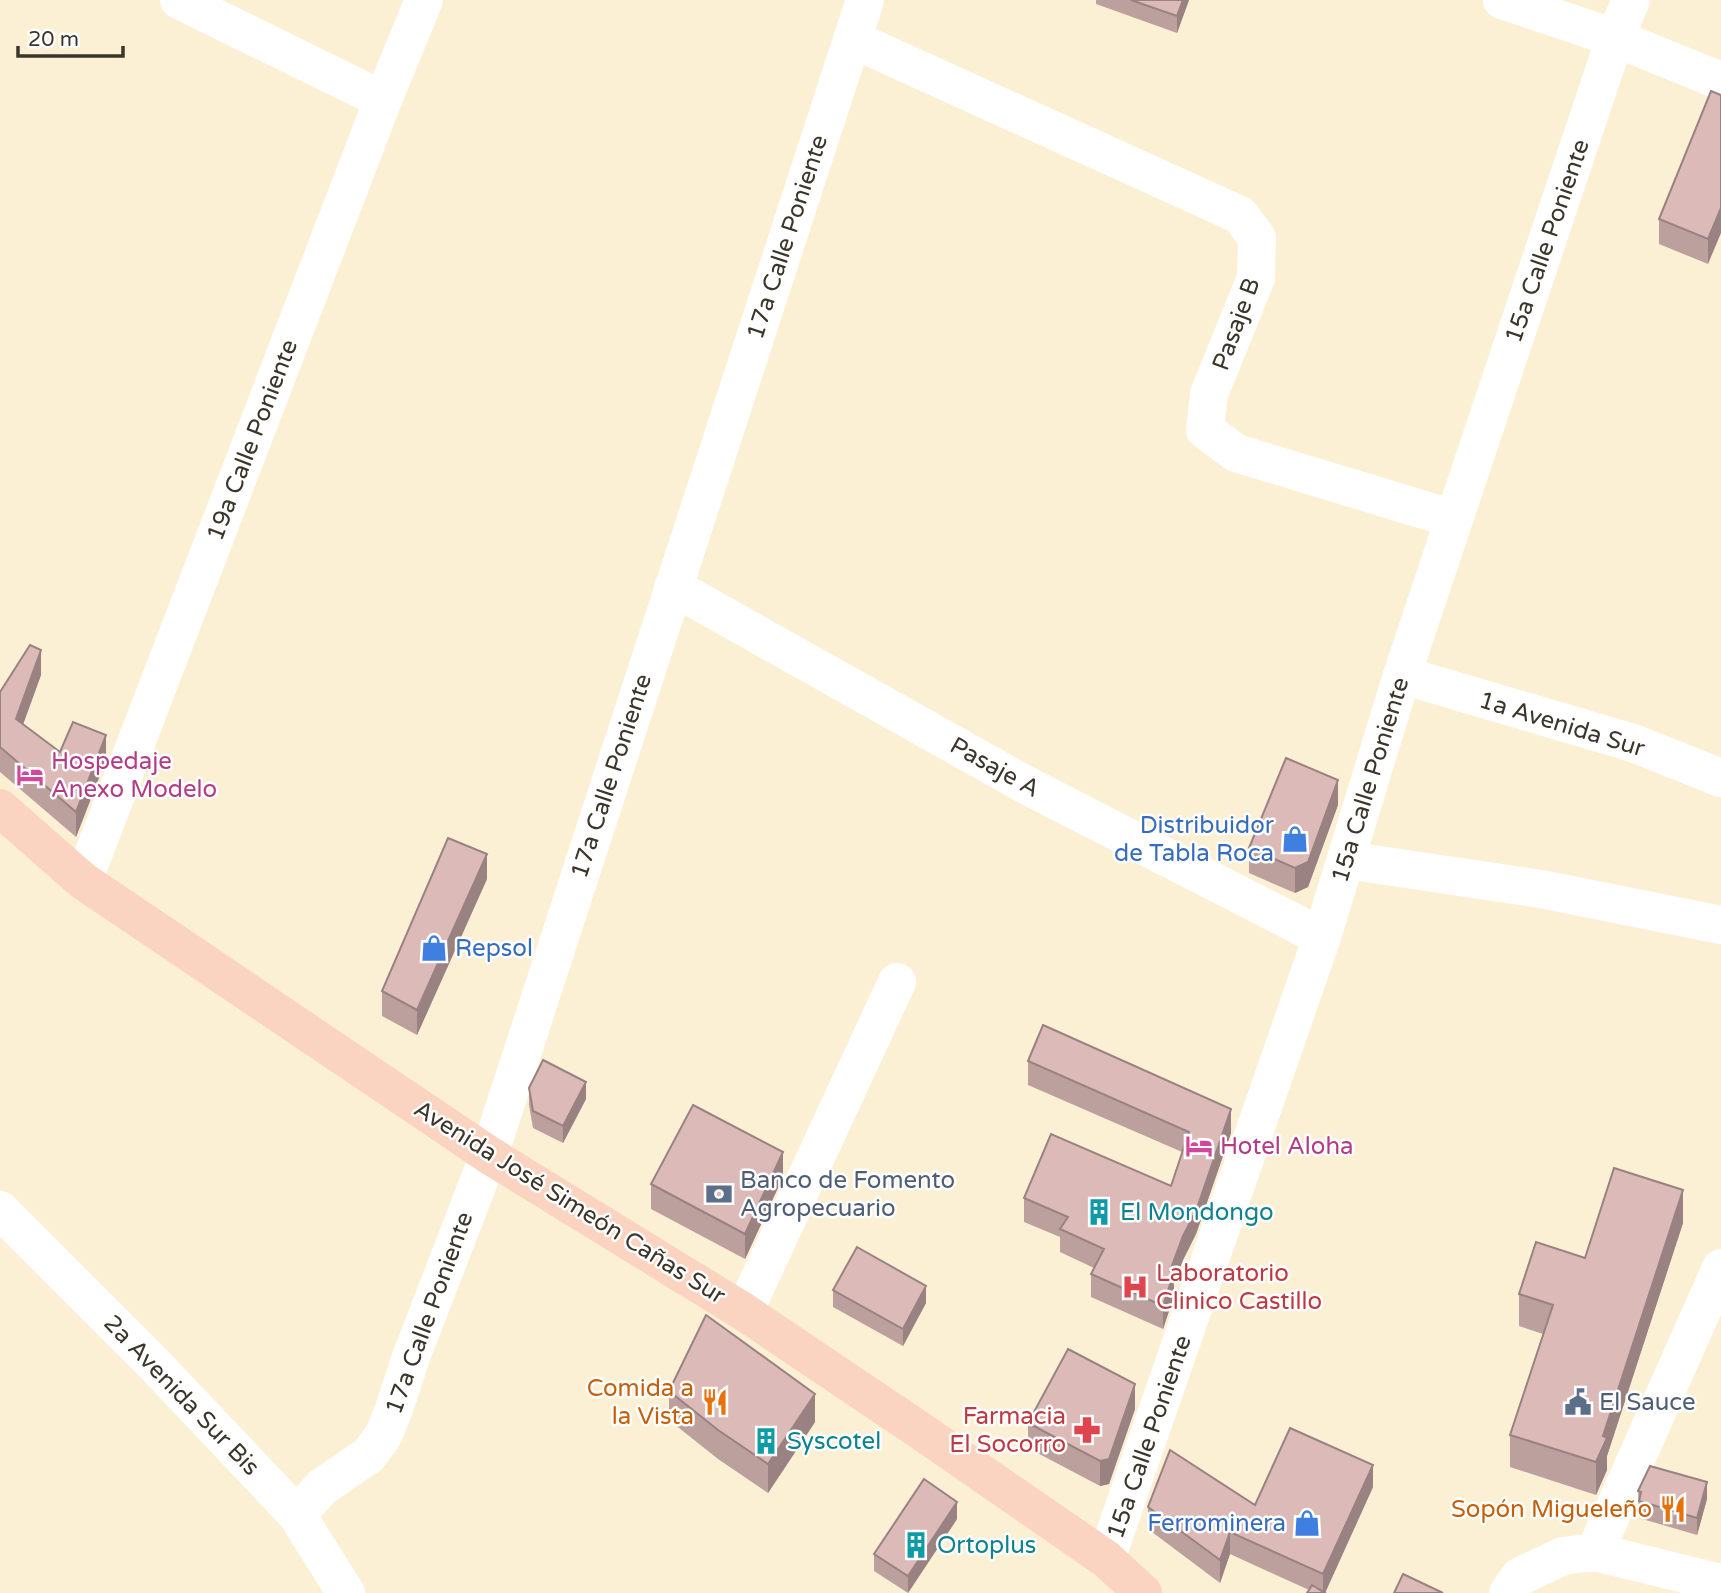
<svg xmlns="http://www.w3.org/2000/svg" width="1721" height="1593" font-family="'Varela Round',sans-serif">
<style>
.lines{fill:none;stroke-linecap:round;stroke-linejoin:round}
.minor{stroke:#fff;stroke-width:38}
.major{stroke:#fad4c1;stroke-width:38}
.wall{fill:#bca09e}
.shaded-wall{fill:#998281}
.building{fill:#dbbab8;stroke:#998281;stroke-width:2}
.labels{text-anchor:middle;stroke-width:5;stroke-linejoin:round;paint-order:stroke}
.street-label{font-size:24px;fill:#3a362b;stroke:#fefefe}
.hotel-label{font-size:24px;fill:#b23c85;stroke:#fefefe;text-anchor:start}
.shop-label{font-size:24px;fill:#366cbe;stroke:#fefefe;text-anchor:end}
.service-label{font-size:24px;fill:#4e5e75;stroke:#fefefe;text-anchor:start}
.culture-label{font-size:24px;fill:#0d838f;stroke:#fefefe;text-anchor:start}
.health-label{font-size:24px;fill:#be3a42;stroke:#fefefe;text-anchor:start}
.food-label{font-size:24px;fill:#c56008;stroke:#fefefe;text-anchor:end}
</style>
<rect width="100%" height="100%" fill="#fcf0d4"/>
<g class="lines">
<path class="minor" d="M179 0 383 100
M1502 0 1615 38 1721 81
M852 39 1240 215 1257 238 1256 278 1209 394 1205 430 1236 453 1454 519
M673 587 1026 785 1322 937
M1402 675 1633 743 1721 778
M1346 860 1541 889 1721 925
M83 881 383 100 424 0
M0 1210 154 1364 297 1515 346 1593
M744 1312 897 982
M297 1515 322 1487 369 1455 384 1434 394 1409 411 1357 489 1155 865 0
M1595 1552 1721 1268
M1106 1559 1322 937 1402 675 1615 38 1631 0
M1508 1593 1519 1577 1563 1556 1595 1552 1721 1583"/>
<path class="major" d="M0 808 83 881 489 1155 744 1312 912 1425 1106 1559 1143 1593"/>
</g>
<path class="wall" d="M1096 0H1189L1177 33 1096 4Z
M1711 91 1708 264 1659 244V219Z
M41 675 23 724 60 752 106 760 76 837 0 772V692Z
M1338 805 1308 887 1295 893 1249 873V848Z
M487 879 417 1035 382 1016V991Z
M1028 1061 1231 1133 1196 1234 1183 1260 1174 1283V1296L1163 1329 1091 1297V1274L1094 1268 1060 1252V1237L1024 1222V1198L1171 1186 1182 1152 1028 1085Z
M529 1088 586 1099 563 1143 533 1128 529 1105Z
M783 1177 745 1259 651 1209V1184Z
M1683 1223 1607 1456V1470L1596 1495 1510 1467V1435L1543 1334 1519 1326V1294L1585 1258Z
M833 1290 926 1303 903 1346 833 1307Z
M669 1391 815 1422 768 1493 718 1459 669 1420Z
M1135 1409 1109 1484 1100 1486 1028 1448V1423Z
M1373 1487 1325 1593 1309 1590 1230 1554 1220 1583 1148 1529V1507L1255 1505Z
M1638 1491 1707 1499 1697 1535 1639 1518Z
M957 1519 908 1593 874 1571V1554Z"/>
<path class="shaded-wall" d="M1183 0H1189L1177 33V16Z
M1721 208V233L1708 264V239Z
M41 650V675L16 744V719Z
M106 735V760L76 837V812Z
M1338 780V805L1308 887 1295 893V868Z
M487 854V879L417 1035V1010Z
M586 1082V1099L563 1143V1126Z
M1231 1109V1133L1196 1234 1183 1260 1174 1283V1296L1163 1329V1306L1170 1271Z
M783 1152V1177L745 1259V1234Z
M1683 1190V1223L1607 1456V1470L1596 1495V1462L1603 1436Z
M926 1286V1303L903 1346V1329Z
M1135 1384V1409L1109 1484 1100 1486V1461Z
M815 1394V1422L768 1493V1464Z
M1373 1465V1487L1325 1593H1323V1574Z
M1707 1482V1499L1697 1535V1518Z
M957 1502V1519L908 1593V1576Z
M1230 1532V1554L1220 1583V1560Z"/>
<path class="building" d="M1131 0H1183L1177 16Z
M1711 91 1721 95V208L1708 239 1659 219Z
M30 645 41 650 16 719 60 752 73 722 106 735 76 812 0 747V692Z
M1286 758 1338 780 1308 862 1295 868 1249 848Z
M448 838 487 854 417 1010 382 991Z
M1043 1025 1231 1109 1196 1211 1183 1236 1170 1271 1174 1272 1163 1306 1091 1274 1104 1249 1060 1229 1068 1217 1024 1198 1051 1134 1171 1186 1189 1132 1028 1061Z
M543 1060 586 1082 563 1126 533 1111 529 1088Z
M693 1105 783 1152 745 1234 651 1184Z
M1614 1168 1683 1190 1603 1436 1607 1438 1596 1462 1510 1435 1553 1305 1519 1294 1536 1242 1585 1258Z
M857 1247 926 1286 903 1329 833 1290Z
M706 1315 815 1394 768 1464 718 1430 669 1391Z
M1068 1349 1135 1384 1109 1459 1100 1461 1028 1423Z
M1290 1428 1373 1465 1323 1574 1230 1532 1220 1560 1148 1507 1170 1450 1255 1505Z
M1650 1466 1707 1482 1697 1518 1639 1501 1641 1492 1638 1491Z
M924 1479 957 1502 908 1576 874 1554Z
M1403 1574 1443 1593H1394Z
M1312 1585 1325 1593H1307Z"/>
<defs>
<symbol id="hotel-bare" viewBox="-9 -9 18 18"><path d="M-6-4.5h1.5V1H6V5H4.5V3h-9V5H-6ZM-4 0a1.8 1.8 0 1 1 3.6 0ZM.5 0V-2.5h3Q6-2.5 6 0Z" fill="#d1479c" stroke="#fefefe" stroke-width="2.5" paint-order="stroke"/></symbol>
<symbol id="shop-bare" viewBox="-9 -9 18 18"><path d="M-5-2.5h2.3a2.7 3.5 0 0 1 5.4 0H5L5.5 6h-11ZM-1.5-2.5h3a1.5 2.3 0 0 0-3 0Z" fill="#3f7fe0" stroke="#fefefe" stroke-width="2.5" paint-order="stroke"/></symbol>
<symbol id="bank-bare" viewBox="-9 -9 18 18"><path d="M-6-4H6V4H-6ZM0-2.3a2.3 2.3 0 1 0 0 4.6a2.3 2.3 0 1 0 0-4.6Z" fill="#5c6f8a" stroke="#fefefe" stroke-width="2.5" paint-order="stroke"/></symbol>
<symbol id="building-bare" viewBox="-9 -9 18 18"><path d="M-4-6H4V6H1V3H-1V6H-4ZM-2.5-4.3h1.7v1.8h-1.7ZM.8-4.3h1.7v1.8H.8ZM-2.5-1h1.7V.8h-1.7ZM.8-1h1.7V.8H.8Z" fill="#0f9aa8" stroke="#fefefe" stroke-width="2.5" paint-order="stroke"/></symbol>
<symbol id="hospital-bare" viewBox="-9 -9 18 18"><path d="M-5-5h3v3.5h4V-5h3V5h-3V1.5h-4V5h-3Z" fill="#e0444e" stroke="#fefefe" stroke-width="2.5" paint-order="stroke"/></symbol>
<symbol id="restaurant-bare" viewBox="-9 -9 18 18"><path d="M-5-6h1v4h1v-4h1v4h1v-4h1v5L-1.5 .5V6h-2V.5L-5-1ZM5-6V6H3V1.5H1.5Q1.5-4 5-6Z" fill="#e8710a" stroke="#fefefe" stroke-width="2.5" paint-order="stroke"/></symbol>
<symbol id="civic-bare" viewBox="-9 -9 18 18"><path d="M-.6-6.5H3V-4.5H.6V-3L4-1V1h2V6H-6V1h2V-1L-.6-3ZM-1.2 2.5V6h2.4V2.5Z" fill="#5c6f8a" stroke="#fefefe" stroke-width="2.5" paint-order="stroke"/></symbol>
<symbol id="pharmacy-bare" viewBox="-9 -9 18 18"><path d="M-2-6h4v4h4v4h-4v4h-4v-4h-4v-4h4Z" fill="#e0444e" stroke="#fefefe" stroke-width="2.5" paint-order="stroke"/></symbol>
</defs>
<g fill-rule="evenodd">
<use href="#hotel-bare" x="11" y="756" width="38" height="38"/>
<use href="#shop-bare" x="1276" y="820" width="38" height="38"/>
<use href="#shop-bare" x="415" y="929" width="38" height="38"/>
<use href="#hotel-bare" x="1180" y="1127" width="38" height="38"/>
<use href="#bank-bare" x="700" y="1175" width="38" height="38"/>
<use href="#building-bare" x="1080" y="1193" width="38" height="38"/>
<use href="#hospital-bare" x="1116" y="1268" width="38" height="38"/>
<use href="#restaurant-bare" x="696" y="1383" width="38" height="38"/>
<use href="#civic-bare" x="1559" y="1383" width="38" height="38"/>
<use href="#pharmacy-bare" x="1068" y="1411" width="38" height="38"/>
<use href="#building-bare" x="747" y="1422" width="38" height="38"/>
<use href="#restaurant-bare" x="1654" y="1490" width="38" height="38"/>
<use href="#shop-bare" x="1288" y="1504" width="38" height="38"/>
<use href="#building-bare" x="897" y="1526" width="38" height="38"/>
</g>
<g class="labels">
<g class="street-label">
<text transform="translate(787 237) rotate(-72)" y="8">17a Calle Poniente</text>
<text transform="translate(1547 241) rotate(-71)" y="8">15a Calle Poniente</text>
<text transform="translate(1236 324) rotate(-70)" y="8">Pasaje B</text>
<text transform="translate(252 440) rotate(-69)" y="8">19a Calle Poniente</text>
<text transform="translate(1562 724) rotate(17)" y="8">1a Avenida Sur</text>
<text transform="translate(995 767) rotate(29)" y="8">Pasaje A</text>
<text transform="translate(611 776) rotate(-72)" y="8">17a Calle Poniente</text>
<text transform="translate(1370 780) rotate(-73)" y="8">15a Calle Poniente</text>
<text transform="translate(570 1202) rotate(32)" y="8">Avenida José Simeón Cañas Sur</text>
<text transform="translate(429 1313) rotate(-70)" y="8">17a Calle Poniente</text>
<text transform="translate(182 1395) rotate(46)" y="8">2a Avenida Sur Bis</text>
<text transform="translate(1149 1437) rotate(-71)" y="8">15a Calle Poniente</text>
</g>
<g class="hotel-label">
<text x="51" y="769">Hospedaje<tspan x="51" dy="28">Anexo Modelo</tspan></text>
<text x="1220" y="1154">Hotel Aloha</text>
</g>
<g class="shop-label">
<text x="1274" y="833">Distribuidor<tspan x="1274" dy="28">de Tabla Roca</tspan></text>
<text x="455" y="956" text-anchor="start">Repsol</text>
<text x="1286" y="1531">Ferrominera</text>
</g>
<g class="service-label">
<text x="740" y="1188">Banco de Fomento<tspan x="740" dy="28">Agropecuario</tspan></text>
<text x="1599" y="1410">El Sauce</text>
</g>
<g class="culture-label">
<text x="1120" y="1220">El Mondongo</text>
<text x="787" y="1449">Syscotel</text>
<text x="937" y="1553">Ortoplus</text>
</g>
<g class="health-label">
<text x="1156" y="1281">Laboratorio<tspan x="1156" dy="28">Clinico Castillo</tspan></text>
<text x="1066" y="1424" text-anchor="end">Farmacia<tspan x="1066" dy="28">El Socorro</tspan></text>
</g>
<g class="food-label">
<text x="694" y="1396">Comida a<tspan x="694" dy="28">la Vista</tspan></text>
<text x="1652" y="1517">Sopón Migueleño</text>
</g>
</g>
<path d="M18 46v10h105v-10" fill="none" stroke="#3a362b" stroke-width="3.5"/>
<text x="28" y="46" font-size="21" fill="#3a362b" stroke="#fefefe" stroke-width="5" paint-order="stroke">20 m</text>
</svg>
